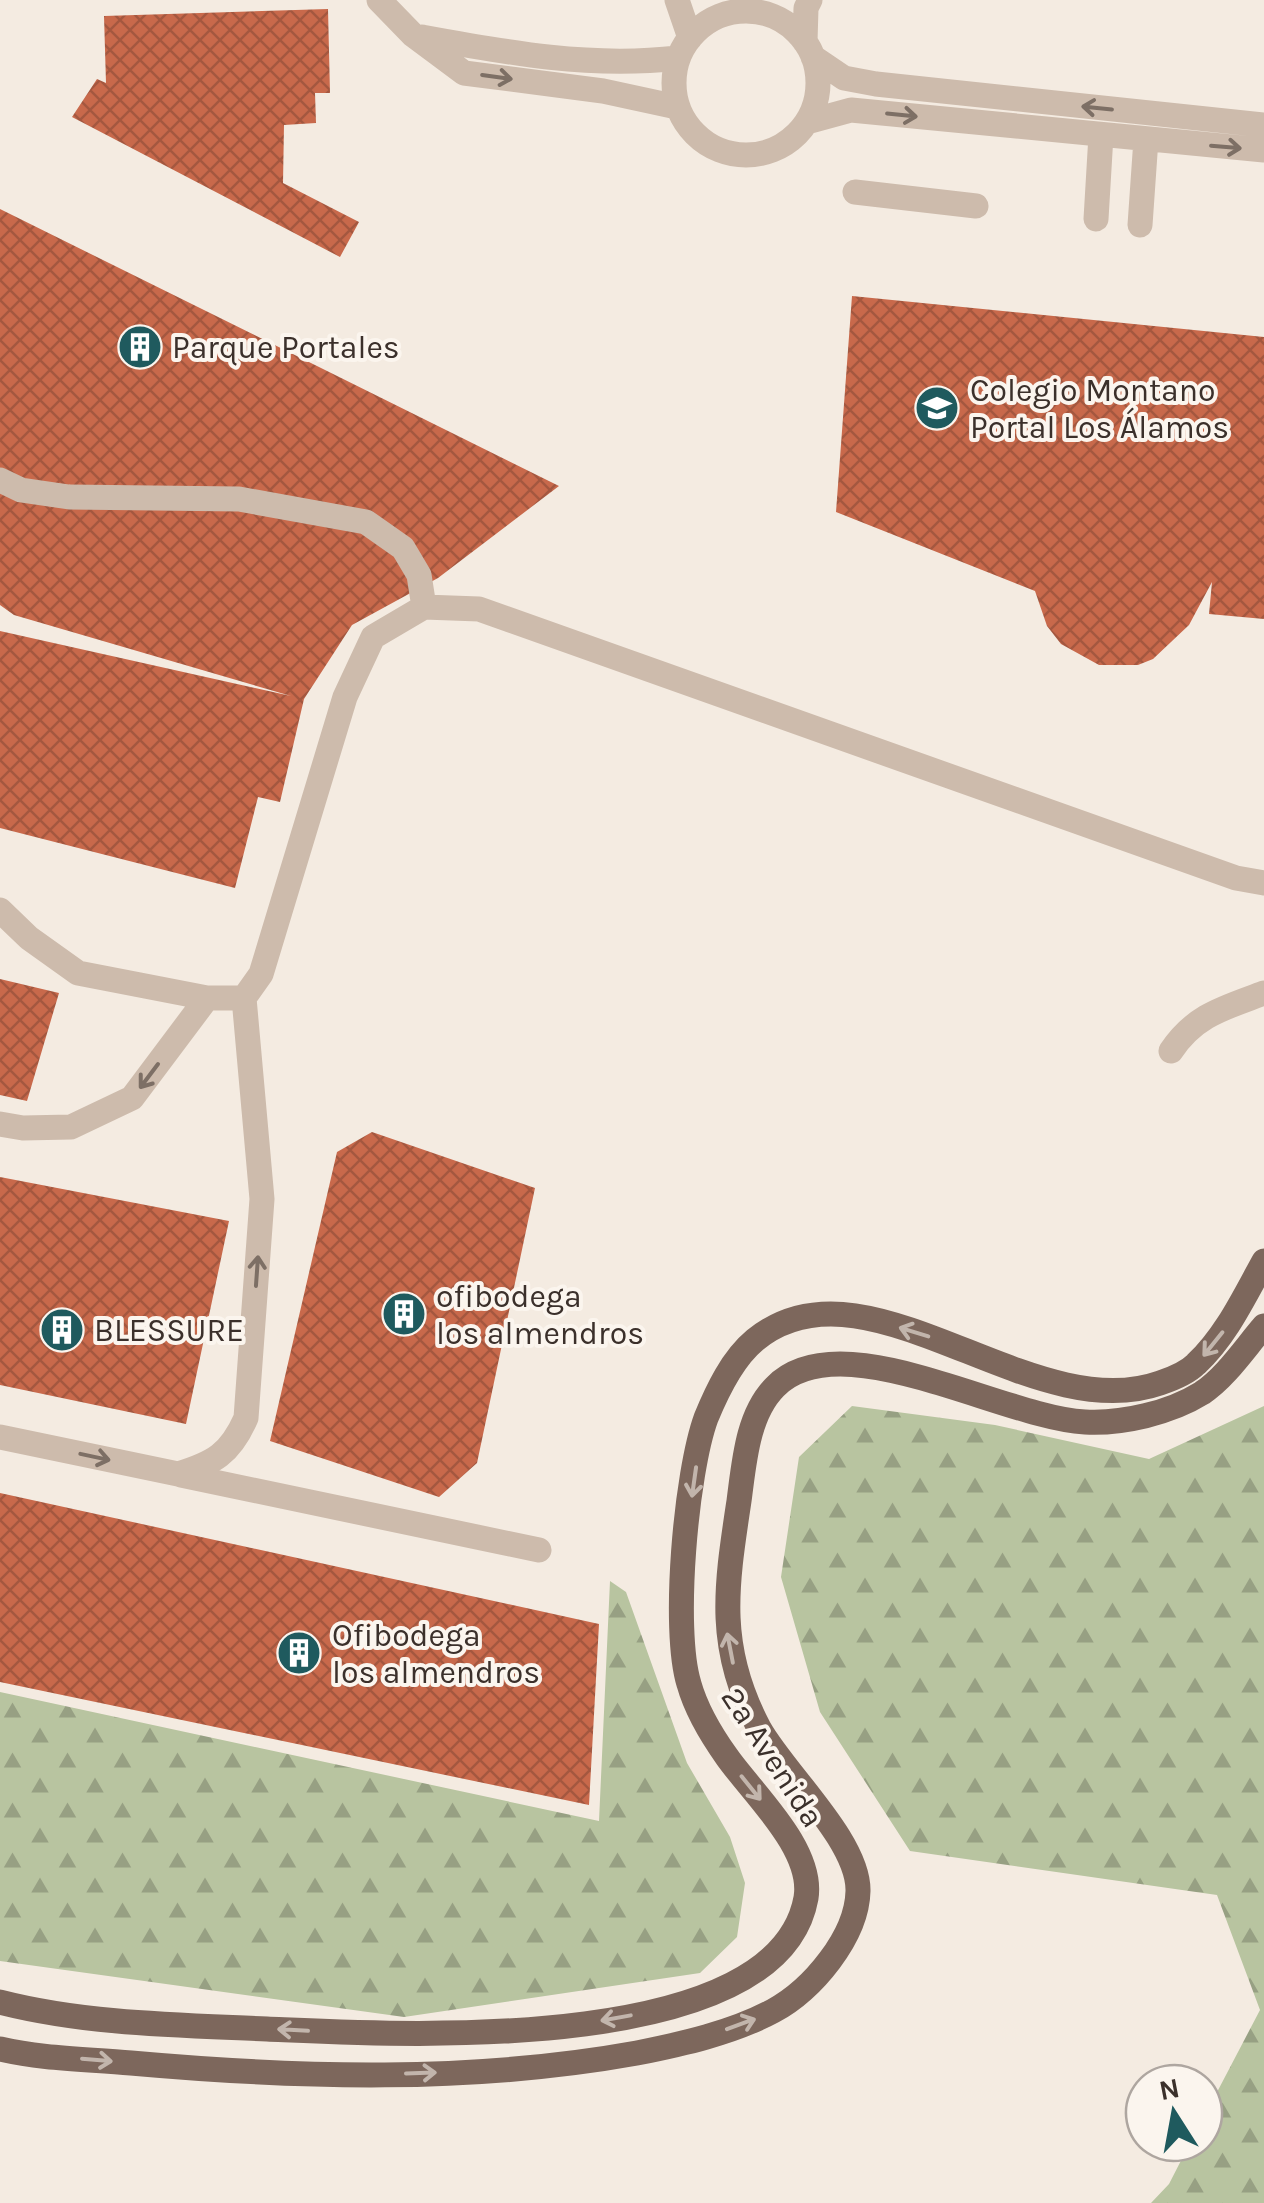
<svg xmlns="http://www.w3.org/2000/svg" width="1264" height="2203" font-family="Karla,sans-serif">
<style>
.forest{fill:url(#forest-firs)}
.building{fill:url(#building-cross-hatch)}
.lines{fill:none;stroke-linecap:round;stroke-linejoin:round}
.minor{stroke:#cdbbac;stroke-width:25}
.major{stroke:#7d675c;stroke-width:25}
.oneway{stroke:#7d6f65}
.oneway2{stroke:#c2b5ac}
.labels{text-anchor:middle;stroke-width:8;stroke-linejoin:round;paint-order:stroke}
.poi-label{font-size:32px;fill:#3b302b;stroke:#fbf5ee;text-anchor:start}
.street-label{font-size:32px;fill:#3b302b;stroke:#fbf5ee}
</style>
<defs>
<pattern id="forest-firs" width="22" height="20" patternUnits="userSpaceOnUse" patternTransform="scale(2.5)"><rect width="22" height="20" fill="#b8c4a0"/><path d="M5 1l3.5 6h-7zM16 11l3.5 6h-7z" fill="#97a083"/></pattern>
<pattern id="building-cross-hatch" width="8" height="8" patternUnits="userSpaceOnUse" patternTransform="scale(2.5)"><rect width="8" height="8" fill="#c8694b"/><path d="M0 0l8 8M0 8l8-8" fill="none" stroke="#a4573f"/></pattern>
</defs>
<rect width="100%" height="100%" fill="#f4ebe1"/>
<path class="forest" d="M852 1406 995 1425 1149 1459 1264 1406V2203H1151L1169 2184 1190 2143H1204V2117L1260 2010 1217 1895 910 1851 820 1712 781 1577 799 1457Z
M610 1581 626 1592 687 1763 730 1837 745 1883 737 1937 700 1973 404 2017 0 1961V1692L599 1821Z"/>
<path class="building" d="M328 9 330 93H315L316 123 284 125 283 183 359 222 340 257 72 117 97 79 106 83 104 16Z
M0 209 559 486 438 578 352 625 304 699 280 802 258 797 235 888 0 828V631L291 696 14 615 0 605Z
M852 296 1264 337V619L1209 614 1212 582 1189 625 1153 659 1138 665H1099L1061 644 1047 626 1035 591 836 512Z
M0 979 59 993 27 1101 0 1095Z
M372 1132 535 1188 477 1463 439 1497 270 1441 337 1152Z
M0 1177 229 1221 186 1424 0 1385Z
M0 1493 599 1624 589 1805 0 1682Z"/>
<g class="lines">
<path class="minor" d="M379 0 413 35 464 73 603 91 677 107
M677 0 690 38
M674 83a72 72 0 1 1 144 0a72 72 0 1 1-144 0Z
M422 37C509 53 590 68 678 58
M805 42 806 8 810 0
M813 57 844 78 876 84 1264 125
M807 122 851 110 1264 150
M855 192 976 206
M1096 219 1101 135
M1140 225 1146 139
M0 480 21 490 69 497 239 499 366 522 403 548 419 575 424 607
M0 910 29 938 78 973 207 998H244L261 974 345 697 373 637 424 607 479 609 1236 878 1264 883
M1171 1051C1195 1015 1224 1008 1264 993
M0 1124 23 1128 71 1127 132 1098 207 998
M0 1437 178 1474C214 1463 230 1454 246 1418L262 1199 244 998
M181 1475 539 1550"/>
<path class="major" d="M0 2002C86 2024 179 2025 267 2029 386 2034 777 2059 806 1898 814 1849 753 1794 727 1757 712 1736 696 1709 689 1684 672 1629 686 1473 706 1418 717 1391 732 1359 755 1340 866 1249 1030 1429 1160 1383 1172 1379 1187 1373 1196 1364 1226 1336 1244 1297 1264 1261
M0 2049C42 2059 88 2059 131 2063 299 2078 471 2083 637 2053 682 2044 732 2033 773 2011 812 1990 857 1937 858 1891 859 1841 784 1773 759 1728 716 1647 726 1587 739 1501 744 1464 747 1415 775 1387 839 1321 1003 1418 1085 1422 1122 1424 1170 1413 1202 1393 1226 1377 1245 1348 1264 1326"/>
</g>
<defs><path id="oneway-shaft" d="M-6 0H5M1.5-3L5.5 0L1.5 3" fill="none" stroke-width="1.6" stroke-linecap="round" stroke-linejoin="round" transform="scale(2.5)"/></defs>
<g class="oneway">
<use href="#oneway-shaft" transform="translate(497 77) rotate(8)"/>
<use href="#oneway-shaft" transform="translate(1097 108) rotate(-174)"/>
<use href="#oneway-shaft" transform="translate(902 115) rotate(6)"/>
<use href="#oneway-shaft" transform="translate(1226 147) rotate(5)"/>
<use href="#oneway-shaft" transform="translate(149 1076) rotate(127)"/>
<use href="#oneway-shaft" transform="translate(257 1271) rotate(-86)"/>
<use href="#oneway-shaft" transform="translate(95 1457) rotate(12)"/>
</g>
<g class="oneway2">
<use href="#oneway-shaft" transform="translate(914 1332) rotate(-163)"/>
<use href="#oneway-shaft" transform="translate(1213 1344) rotate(129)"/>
<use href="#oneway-shaft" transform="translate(694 1482) rotate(98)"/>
<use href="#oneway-shaft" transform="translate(730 1648) rotate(-101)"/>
<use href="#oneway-shaft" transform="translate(751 1788) rotate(51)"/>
<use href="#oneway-shaft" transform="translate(616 2018) rotate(170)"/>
<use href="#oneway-shaft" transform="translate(741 2024) rotate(-20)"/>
<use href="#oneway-shaft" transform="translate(293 2030) rotate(-177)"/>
<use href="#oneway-shaft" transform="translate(97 2060) rotate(5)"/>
<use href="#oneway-shaft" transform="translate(421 2073) rotate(-2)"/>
</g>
<defs>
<symbol id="building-disc" viewBox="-11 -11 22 22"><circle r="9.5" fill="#1f5a5e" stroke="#fbf5ee"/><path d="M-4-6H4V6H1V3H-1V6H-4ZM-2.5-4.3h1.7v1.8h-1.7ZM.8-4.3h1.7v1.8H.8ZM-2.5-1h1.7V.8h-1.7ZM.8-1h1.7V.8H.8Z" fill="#fff"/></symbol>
<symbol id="school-disc" viewBox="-11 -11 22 22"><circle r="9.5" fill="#1f5a5e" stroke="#fbf5ee"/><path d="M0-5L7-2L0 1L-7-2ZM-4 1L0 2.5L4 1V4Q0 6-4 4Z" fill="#fff"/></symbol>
</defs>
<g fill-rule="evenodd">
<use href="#building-disc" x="115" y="322" width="50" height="50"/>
<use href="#school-disc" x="912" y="383" width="50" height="50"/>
<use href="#building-disc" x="379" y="1289" width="50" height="50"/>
<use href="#building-disc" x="37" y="1305" width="50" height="50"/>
<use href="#building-disc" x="274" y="1628" width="50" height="50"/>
</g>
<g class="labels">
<g class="poi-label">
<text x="172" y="358">Parque Portales</text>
<text x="970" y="401">Colegio Montano<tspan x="970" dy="37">Portal Los Álamos</tspan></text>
<text x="436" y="1307">ofibodega<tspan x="436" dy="37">los almendros</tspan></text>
<text x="94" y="1341">BLESSURE</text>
<text x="332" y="1646">Ofibodega<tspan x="332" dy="37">los almendros</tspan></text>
</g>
<g class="street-label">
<text transform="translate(773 1757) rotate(57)" y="11">2a Avenida</text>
</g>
</g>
<g transform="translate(1174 2113) rotate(349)"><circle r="48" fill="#fbf5ee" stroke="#aea6a0" stroke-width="2.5"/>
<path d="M0-8L18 38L0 25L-18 38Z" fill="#1f5a5e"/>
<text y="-15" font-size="28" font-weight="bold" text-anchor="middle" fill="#3b302b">N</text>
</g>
</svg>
